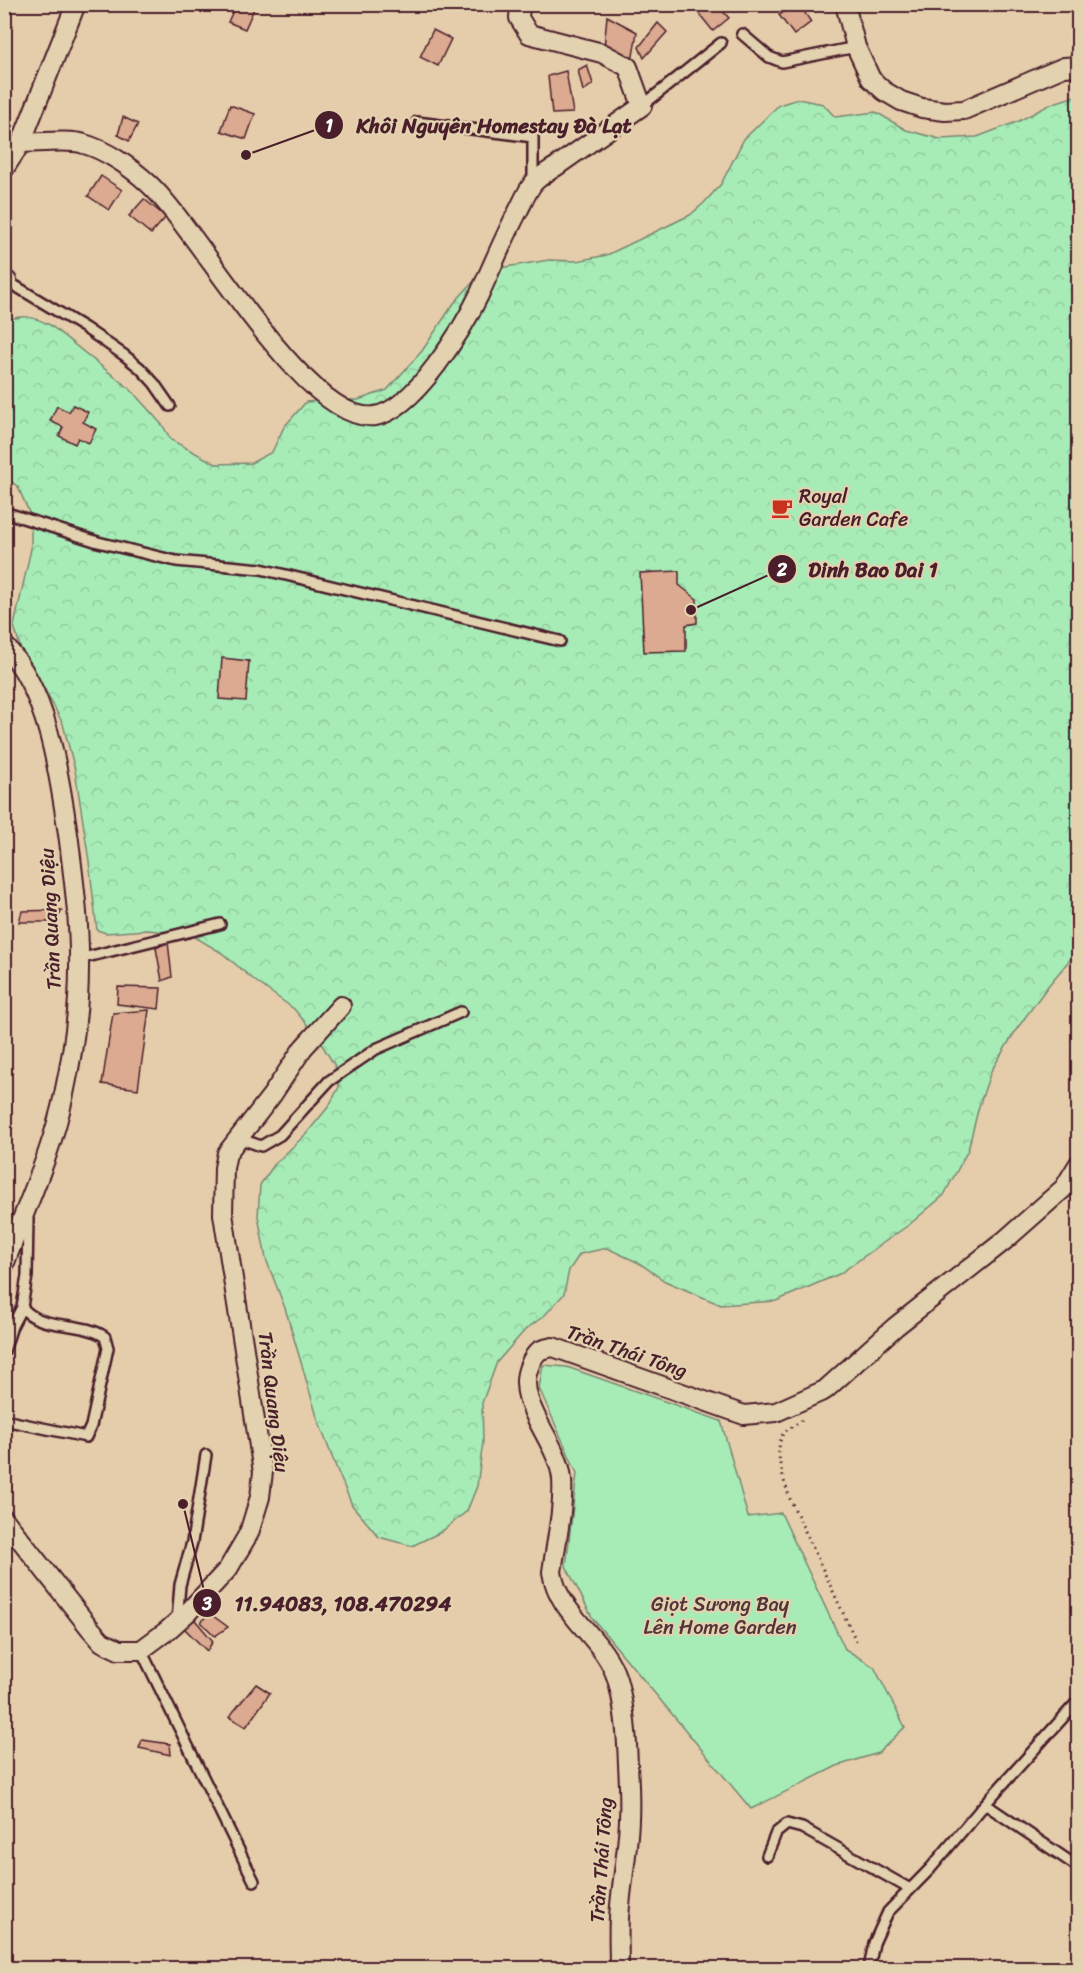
<svg xmlns="http://www.w3.org/2000/svg" width="1083" height="1973" font-family="Sriracha,sans-serif">
<style>
.forest{fill:url(#forest-crowns);stroke:#788671;stroke-width:1.5}
.park{fill:#a7ecb7;stroke:#788671;stroke-width:1.5}
.building{fill:#dbaa90;stroke:#4a1f2b;stroke-width:1.5}
.lines{fill:none;stroke-linecap:round;stroke-linejoin:round}
.service-casing{stroke:#4a1f2b;stroke-width:14}
.minor-casing{stroke:#4a1f2b;stroke-width:22}
.path{stroke:#4a1f2b;stroke-width:3;stroke-dasharray:1.5 4.5;stroke-linecap:butt}
.service{stroke:#e3d2af;stroke-width:9}
.minor{stroke:#e3d2af;stroke-width:18}
.labels{text-anchor:middle;stroke-width:4.5;stroke-linejoin:round;paint-order:stroke}
.poi-label{font-size:20px;fill:#4a1f2b;stroke:#e3d2af;text-anchor:start}
.street-label{font-size:20px;fill:#4a1f2b;stroke:#e3d2af}
.park-label{font-size:20px;fill:#533439;stroke:#e3d2af}
.leader{fill:none;stroke:#4a1f2b;stroke-width:2}
.callout-dot{fill:#4a1f2b;stroke:#e3d2af;stroke-width:2}
.mark-label{font-size:18px;text-anchor:middle;font-weight:bold;fill:#fff}
.callout-label{font-size:21px;text-anchor:middle;font-weight:bold;fill:#4a1f2b;stroke:#e3d2af;stroke-width:4.5;stroke-linejoin:round;paint-order:stroke}
</style>
<defs>
<pattern id="forest-crowns" width="20" height="18" patternUnits="userSpaceOnUse" patternTransform="scale(1.5)"><rect width="20" height="18" fill="#a7ecb7"/><path d="M2 6a3 3 0 1 1 6 0M12 15a3 3 0 1 1 6 0" fill="none" stroke="#91ca9e"/></pattern>
</defs>
<rect width="100%" height="100%" fill="#e5cdab"/>
<filter id="ink" filterUnits="userSpaceOnUse"><feTurbulence type="fractalNoise" baseFrequency=".0167" numOctaves="2"/><feDisplacementMap in="SourceGraphic" scale="12" xChannelSelector="R" yChannelSelector="G"/><feConvolveMatrix kernelMatrix="1 2 1 2 8 2 1 2 1" color-interpolation-filters="sRGB"/></filter>
<g filter="url(#ink)">
<path class="forest" d="M1078 95V950L1048 986 1016 1030 991 1071 979 1106 968 1150 944 1195 910 1224 839 1274 776 1301 721 1305 665 1281 639 1263 607 1248 580 1254 569 1270 564 1294 544 1316 526 1329 497 1362 482 1403 483 1442 477 1486 467 1511 441 1532 412 1546 379 1537 352 1505 336 1467 318 1420 285 1308 266 1259 258 1216 260 1185 274 1165 307 1133 329 1106 339 1087 335 1066 316 1035 294 1009 254 980 222 953 190 934 147 930 106 933 97 930 89 861 75 770 63 724 48 695 22 653 14 626 31 549V517L18 487 5 476 4 323C20 312 34 317 50 325L131 390 163 426 171 440 216 464 251 463 272 452 284 427 306 402 332 400H358L387 390 422 351 454 303 473 282 500 268 549 260 577 261 607 255 690 215 704 203 721 184 744 139 779 105 798 99 823 104 835 117 876 112 906 130 940 139 977 137 1019 121 1051 104Z"/>
<path class="park" d="M543 1365 567 1367 721 1421 748 1517 781 1513 845 1649 874 1667 905 1727 878 1753 837 1766 751 1809 593 1619 566 1566 577 1473 539 1388Z"/>
<path class="building" d="M236 4H256L245 29 228 22Z
M702 4H716L729 18 713 31 696 10Z
M797 4H799L811 22 794 35 779 15Z
M607 16 637 32 632 62 604 48Z
M658 23 667 32 644 58 639 47Z
M433 30 451 39 438 66 420 57Z
M587 65 593 84 583 91 578 70Z
M566 71 573 113 552 114 548 76Z
M230 105 255 114 246 139 221 131Z
M123 117 138 124 129 141 118 135Z
M101 176 122 190 109 210 88 196Z
M144 199 166 217 151 234 129 216Z
M73 405 88 412 83 422 96 429 89 443 78 438 75 444 59 436 63 427 50 421 57 406 69 412Z
M679 571V585L697 599V623L686 625V651L644 652 640 573Z
M222 658 249 661 246 701 219 699Z
M62 910 56 922H19L22 911Z
M168 942 172 977 162 981 156 948Z
M118 987 161 988 159 1009 117 1004Z
M149 1010 138 1089 102 1084 113 1013Z
M209 1613 228 1627 215 1636 201 1622Z
M195 1620 213 1641 207 1651 181 1625Z
M256 1684 270 1693 246 1727 229 1717Z
M142 1740 170 1744 171 1755 139 1748Z"/>
<g class="lines">
<defs>
<path id="service" d="M742 34 769 57 782 62 856 47
M642 106 721 43
M417 122 533 137V181
M7 281 85 328 124 355 140 368 154 383 170 406
M4 512 98 542 176 561 261 569 560 641
M79 959 220 924
M238 1138 261 1146 280 1135 329 1081 376 1049 461 1012
M4 1351 12 1326 22 1307
M4 1420 86 1437 91 1426 108 1348 105 1337C81 1320 40 1331 22 1307L27 1276 28 1219
M177 1621 180 1585 192 1542 206 1455
M141 1650 254 1881
M985 1804 1078 1867
M767 1856 776 1833 787 1824 802 1828 910 1889
M869 1968 874 1943 888 1912 930 1869 985 1804 1078 1701"/>
<path id="minor" d="M845 4 856 47 871 79 884 91 901 101 922 108 945 111 964 110 1064 67 1078 66
M21 143C37 143 71 139 84 144 106 150 132 168 149 184 197 228 307 426 375 416 414 410 463 329 479 295 492 267 503 240 517 213 522 204 526 193 532 185 538 176 552 170 561 163 588 144 615 125 642 106L628 67 602 53 529 34 519 18 520 4
M4 169 21 143 76 4
M4 279 7 281 4 284
M4 645C49 691 60 780 69 841 74 882 80 926 79 968 79 1010 73 1053 64 1094 52 1153 25 1209 4 1265
M4 1519 89 1627 102 1642 119 1650H141L168 1630 189 1611 228 1569 249 1533 260 1497 263 1472 223 1214 224 1168 227 1153 272 1095 303 1048 341 1006
M619 1968C619 1952 618 1935 619 1918 621 1885 628 1852 629 1819 630 1801 629 1782 628 1764 627 1736 625 1706 617 1679 604 1637 558 1615 552 1572 556 1542 564 1509 562 1479 559 1442 514 1403 529 1367 531 1362 535 1354 539 1351 542 1349 549 1348 553 1347L744 1415 776 1412 825 1390 895 1327 1004 1241 1064 1188 1078 1165"/>
</defs>
<use href="#service" class="service-casing"/>
<use href="#minor" class="minor-casing"/>
<path class="path" d="M802 1420C797 1425 787 1428 783 1434 773 1452 784 1481 790 1499L858 1645"/>
<use href="#service" class="service"/>
<use href="#minor" class="minor"/>
</g>
</g>
<defs>
<symbol id="cafe-bare" viewBox="-9 -9 18 18"><path d="M-5.5-4.5H6V0H3Q3 3.5 0 3.5H-2.5Q-5.5 3.5-5.5 0ZM3-3.2v2h1.7v-2ZM-6 4.5H4V6H-6Z" fill="#c8321e" stroke="#e3d2af" stroke-width="2.5" paint-order="stroke"/></symbol>
</defs>
<g fill-rule="evenodd">
<use href="#cafe-bare" x="767" y="493" width="30" height="30"/>
</g>
<g class="labels">
<g class="poi-label">
<text x="799" y="503">Royal<tspan x="799" dy="23">Garden Cafe</tspan></text>
</g>
<g class="street-label">
<text transform="translate(50 919) rotate(-93)" y="7">Trần Quang Diệu</text>
<text transform="translate(627 1351) rotate(19)" y="7">Trần Thái Tông</text>
<text transform="translate(274 1402) rotate(83)" y="7">Trần Quang Diệu</text>
<text transform="translate(601 1860) rotate(-86)" y="7">Trần Thái Tông</text>
</g>
<g class="park-label">
<text x="720" y="1611">Giọt Sương Bay<tspan x="720" dy="23">Lên Home Garden</tspan></text>
</g>
</g>
<path class="leader" d="M246 155L329 125M691 610L782 569M183 1504L207 1603"/>
<g class="callout-dot">
<circle cx="246" cy="155" r="6"/>
<circle cx="691" cy="610" r="6"/>
<circle cx="183" cy="1504" r="6"/>
<circle cx="329" cy="125" r="15"/>
<circle cx="782" cy="569" r="15"/>
<circle cx="207" cy="1603" r="15"/>
</g>
<g class="mark-label">
<text x="329" y="132">1</text>
<text x="782" y="576">2</text>
<text x="207" y="1610">3</text>
</g>
<g class="callout-label">
<text x="494" y="133">Khôi Nguyên Homestay Đà Lạt</text>
<text x="873" y="577">Dinh Bao Dai 1</text>
<text x="343" y="1611">11.94083, 108.470294</text>
</g>
<rect width="1083" height="1973" fill="none" stroke="#e3d2af" stroke-width="24"/>
<rect x="12" y="12" width="1059" height="1949" fill="none" stroke="#4a1f2b" stroke-width="2" filter="url(#ink)"/>
</svg>
